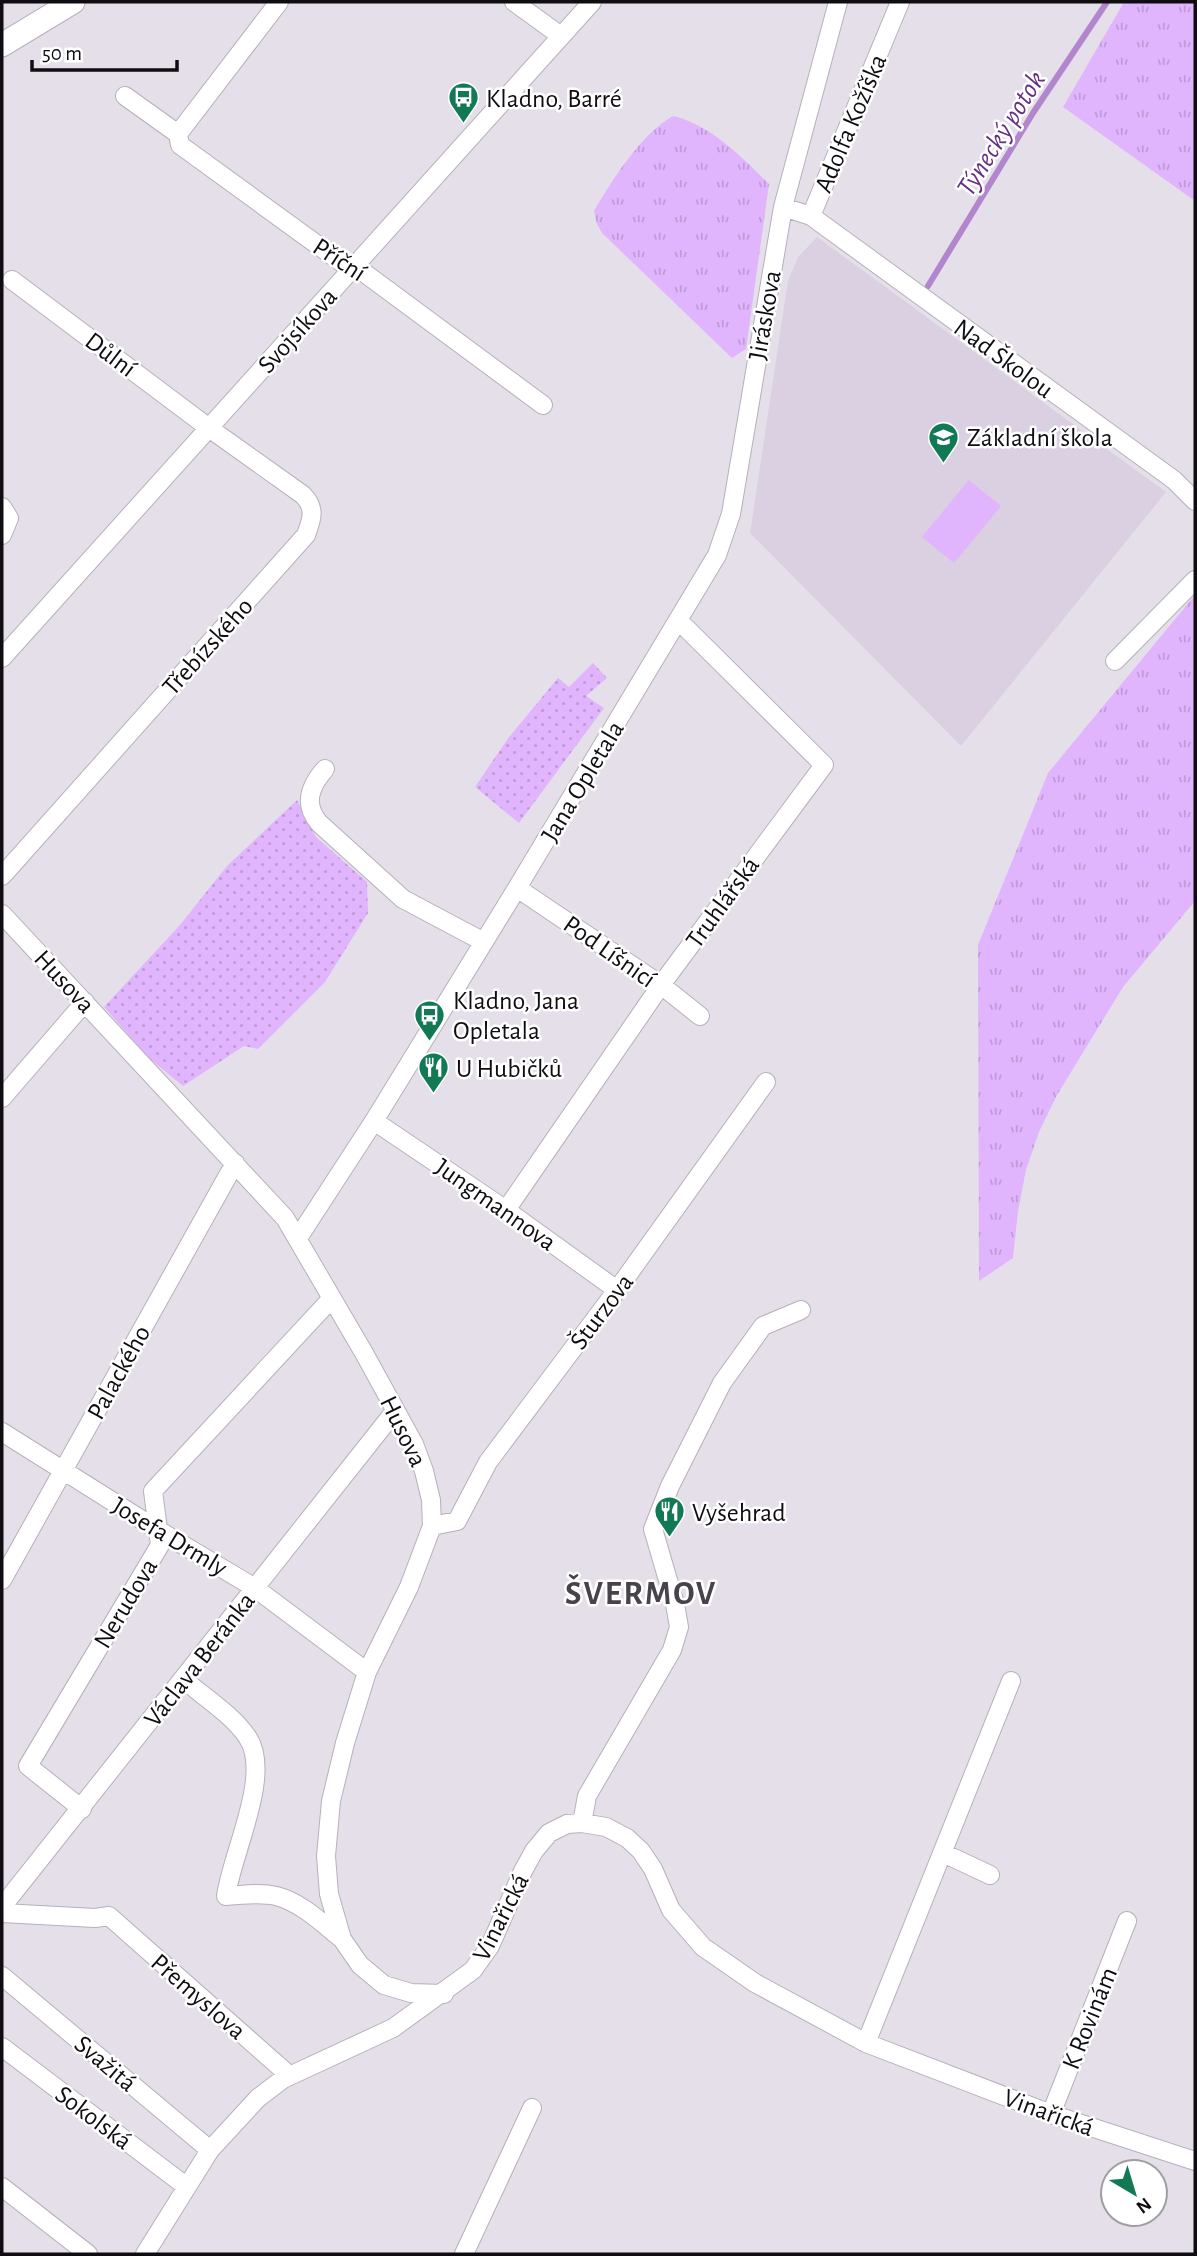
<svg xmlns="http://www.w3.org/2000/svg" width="1197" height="2256" font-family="'Alegreya Sans',sans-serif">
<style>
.built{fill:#dad0e1}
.grass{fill:url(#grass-tufts)}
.park{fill:url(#park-dots)}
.pitch{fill:#e1b5fd}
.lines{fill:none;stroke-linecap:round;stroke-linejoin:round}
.stream{stroke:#b286cd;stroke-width:6}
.minor-casing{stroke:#b6b0ba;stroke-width:20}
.tertiary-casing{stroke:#b6b0ba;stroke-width:25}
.minor{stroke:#fff;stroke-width:18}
.tertiary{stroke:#fff;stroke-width:23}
.labels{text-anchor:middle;stroke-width:5;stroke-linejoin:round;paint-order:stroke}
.poi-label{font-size:26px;fill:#0f0d11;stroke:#fff;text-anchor:start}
.street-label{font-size:26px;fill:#0f0d11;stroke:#fff}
.water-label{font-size:28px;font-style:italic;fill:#663083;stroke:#fff}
.district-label{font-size:33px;font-weight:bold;letter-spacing:2px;fill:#48434b;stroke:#fff}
</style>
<defs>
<pattern id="grass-tufts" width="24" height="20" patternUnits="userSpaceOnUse" patternTransform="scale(1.75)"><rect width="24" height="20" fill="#e1b5fd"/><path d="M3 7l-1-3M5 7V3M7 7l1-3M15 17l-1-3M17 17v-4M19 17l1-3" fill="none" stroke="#c09ad8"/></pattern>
<pattern id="park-dots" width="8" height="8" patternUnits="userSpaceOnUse" patternTransform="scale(1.75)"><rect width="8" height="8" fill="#e1b5fd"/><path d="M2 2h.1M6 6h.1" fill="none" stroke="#c09ad8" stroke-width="1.8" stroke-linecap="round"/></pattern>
</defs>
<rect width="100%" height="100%" fill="#e5dfea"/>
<path class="built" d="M817 237 1166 492 961 746 750 533 788 281 798 257Z"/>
<path class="grass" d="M1124 2H1195V201L1063 107Z
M673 116C711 125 742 157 769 184L746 349 732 358 602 233 597 224 594 211C613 179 640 135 673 116Z
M1195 595V901L1123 987 1057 1095 1039 1132 1026 1170 1018 1211 1013 1258 979 1281 978 945 1048 773Z"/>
<path class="park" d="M593 663 607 678 586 696 604 708 519 823 475 787 509 737 558 678 569 687Z
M297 800 316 837 367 882 368 913 325 982 258 1049 244 1046 183 1086 149 1058 104 1007 180 925 227 866Z"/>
<path class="pitch" d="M969 480 1001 506 954 563 922 537Z"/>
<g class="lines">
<path class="stream" d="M928 286 1033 113 1107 2"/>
<defs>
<path id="minor" d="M514 2 561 36
M125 96 178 134 180 145 341 262 355 266 543 405
M178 134 279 2
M783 207 811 216 900 2
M811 216 1174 480 1195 501
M2 507 9 518 2 535
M2 658 592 2
M1115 661 1195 580
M325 769C310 786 303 804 319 823L403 899 484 942
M2 876 306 535C312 519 316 508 303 495L209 428 12 280
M517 888 661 985 700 1016
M2 914 285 1218 364 1353 414 1444 424 1471 431 1500 432 1526 409 1587 367 1672 345 1743 331 1801 326 1856 329 1894 342 1939 360 1965 384 1985 411 1993 444 1994
M2 1098 85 1002
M374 1121 506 1210 617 1290
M506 1210 661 985 824 765 678 620
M298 1238 374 1121 517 888 717 555 731 514 783 207 838 2
M2 1432 158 1530 255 1588 367 1672
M432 1526 457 1521 488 1462 617 1290 766 1082
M2 1580 235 1163
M183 1679C204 1697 233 1715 248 1738 272 1775 232 1853 226 1896 243 1895 260 1892 276 1896 301 1902 323 1924 342 1939
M82 1809 28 1766 160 1545 153 1491 332 1298
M582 1823 587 1796 672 1650 679 1627 675 1604 653 1529 670 1486 722 1383 763 1326 801 1310
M943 1853 990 1875
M2 1907 395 1411
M2 1913 95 1918 109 1916 290 2076
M2 1976 210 2150
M866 2043 1011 1681
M2 2047 187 2187
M1051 2114 1127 1921
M2 2187 88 2254
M145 2254 210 2150 258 2098 283 2079 393 2028 473 1970 490 1946 523 1871 534 1851 549 1833 567 1824 582 1823 606 1827 627 1838 641 1851 653 1869 671 1910 703 1947 755 1983 866 2043 1051 2114 1195 2161
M464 2254 532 2108"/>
<path id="tertiary" d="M2 45 73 2"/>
</defs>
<use href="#minor" class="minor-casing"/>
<use href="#tertiary" class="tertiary-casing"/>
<use href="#minor" class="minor"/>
<use href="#tertiary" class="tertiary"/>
</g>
<defs>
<symbol id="bus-pin" viewBox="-11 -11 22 30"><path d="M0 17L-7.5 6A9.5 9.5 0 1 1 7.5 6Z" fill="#117a54" stroke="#fff"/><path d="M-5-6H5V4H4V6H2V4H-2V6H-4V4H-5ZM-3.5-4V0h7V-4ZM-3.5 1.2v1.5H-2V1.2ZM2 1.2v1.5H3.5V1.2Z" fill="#fff"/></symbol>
<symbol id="school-pin" viewBox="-11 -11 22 30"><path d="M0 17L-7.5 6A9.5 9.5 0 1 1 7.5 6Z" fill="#117a54" stroke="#fff"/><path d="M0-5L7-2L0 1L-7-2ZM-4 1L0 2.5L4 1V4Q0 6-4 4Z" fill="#fff"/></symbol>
<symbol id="restaurant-pin" viewBox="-11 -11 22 30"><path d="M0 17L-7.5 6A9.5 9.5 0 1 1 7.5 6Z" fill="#117a54" stroke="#fff"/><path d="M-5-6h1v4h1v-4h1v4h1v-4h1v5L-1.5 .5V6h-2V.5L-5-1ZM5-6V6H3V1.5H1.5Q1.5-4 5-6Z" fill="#fff"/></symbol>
</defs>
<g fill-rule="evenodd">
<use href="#bus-pin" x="446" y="80" width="35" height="47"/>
<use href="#school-pin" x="926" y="420" width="35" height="47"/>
<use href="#bus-pin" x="412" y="998" width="35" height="47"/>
<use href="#restaurant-pin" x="416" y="1050" width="35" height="47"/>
<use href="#restaurant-pin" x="652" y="1494" width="35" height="47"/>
</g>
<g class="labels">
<g class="poi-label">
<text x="486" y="107">Kladno, Barré</text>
<text x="967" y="446">Základní škola</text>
<text x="453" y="1009">Kladno, Jana<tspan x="453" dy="30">Opletala</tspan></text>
<text x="456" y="1077">U Hubičků</text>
<text x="692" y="1521">Vyšehrad</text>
</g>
<g class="street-label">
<text transform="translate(850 123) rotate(-67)" y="9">Adolfa Kožíška</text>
<text transform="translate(340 259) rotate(33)" y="9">Příční</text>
<text transform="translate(764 315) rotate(-80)" y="9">Jiráskova</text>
<text transform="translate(297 330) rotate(-48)" y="9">Svojsíkova</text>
<text transform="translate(111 354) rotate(37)" y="9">Důlní</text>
<text transform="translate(1004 358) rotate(36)" y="9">Nad Školou</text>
<text transform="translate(207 646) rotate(-48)" y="9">Třebízského</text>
<text transform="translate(582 781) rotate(-59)" y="9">Jana Opletala</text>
<text transform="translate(722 902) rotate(-54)" y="9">Truhlářská</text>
<text transform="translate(610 951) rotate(35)" y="9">Pod Líšnicí</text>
<text transform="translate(65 981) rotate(47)" y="9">Husova</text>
<text transform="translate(496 1204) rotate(35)" y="9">Jungmannova</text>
<text transform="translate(601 1311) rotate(-53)" y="9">Šturzova</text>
<text transform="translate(118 1372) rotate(-61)" y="9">Palackého</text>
<text transform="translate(404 1431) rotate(64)" y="9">Husova</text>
<text transform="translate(170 1536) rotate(31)" y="9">Josefa Drmly</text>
<text transform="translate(125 1603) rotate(-59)" y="9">Nerudova</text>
<text transform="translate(199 1659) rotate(-52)" y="9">Václava Beránka</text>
<text transform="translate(500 1917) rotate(-63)" y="9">Vinařická</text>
<text transform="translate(199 1996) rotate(41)" y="9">Přemyslova</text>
<text transform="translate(1089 2018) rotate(-68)" y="9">K Rovinám</text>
<text transform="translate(106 2063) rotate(40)" y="9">Svažitá</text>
<text transform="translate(1049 2112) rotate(20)" y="9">Vinařická</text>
<text transform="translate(94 2117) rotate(37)" y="9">Sokolská</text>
</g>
<g class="water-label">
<text transform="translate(1000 133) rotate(-58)" y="10">Týnecký potok</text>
</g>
<g class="district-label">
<text x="641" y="1604">ŠVERMOV</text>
</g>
</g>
<rect width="1197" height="2256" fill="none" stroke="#0f0d11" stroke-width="7"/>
<g transform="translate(1134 2193) rotate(142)"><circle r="33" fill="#ffffff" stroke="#9f9ea0" stroke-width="2"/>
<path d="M0-5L12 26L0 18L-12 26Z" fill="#117a54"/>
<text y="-10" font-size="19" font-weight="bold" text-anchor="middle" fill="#0f0d11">N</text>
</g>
<path d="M32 60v10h145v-10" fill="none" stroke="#0f0d11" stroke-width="3.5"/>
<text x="42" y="60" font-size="21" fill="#0f0d11" stroke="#ffffff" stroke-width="5" paint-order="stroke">50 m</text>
</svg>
